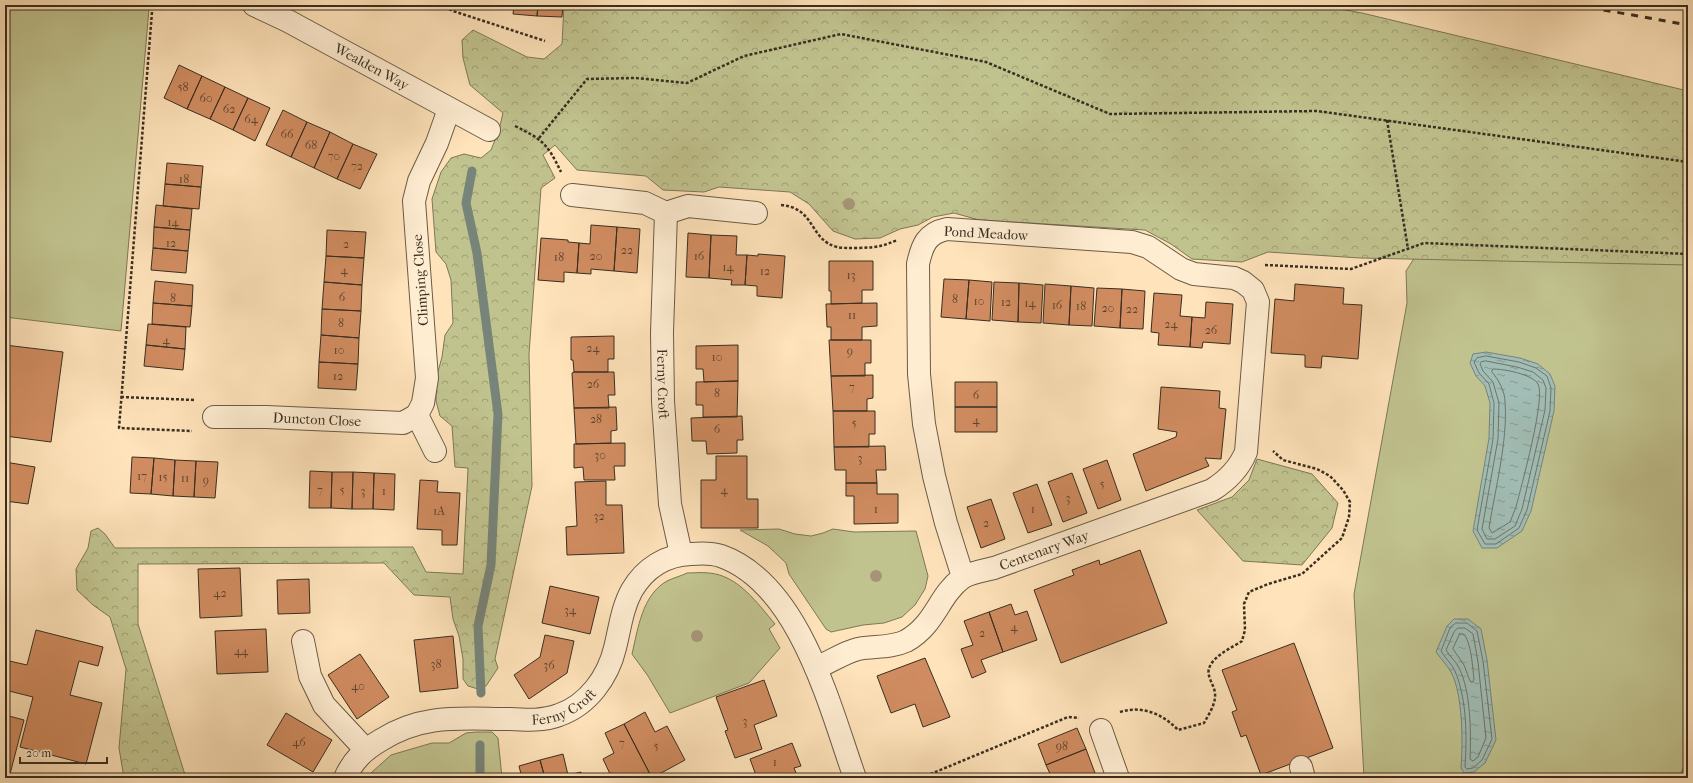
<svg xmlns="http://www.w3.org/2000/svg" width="1693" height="783" font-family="'IM FELL French Canon',serif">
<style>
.grass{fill:#c1c38f;stroke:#7d7858}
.forest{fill:url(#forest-crowns);stroke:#7d7858}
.water{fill:url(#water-ripples);stroke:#778479}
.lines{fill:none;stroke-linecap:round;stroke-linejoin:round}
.shore{stroke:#6d766a;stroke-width:1}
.stream{stroke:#778479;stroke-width:9}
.building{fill:#d08c60;stroke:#392e20}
.minor-casing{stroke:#6a5b46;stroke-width:24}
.path{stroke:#392e20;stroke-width:2.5;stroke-dasharray:3 2;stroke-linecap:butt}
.minor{stroke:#ffedd2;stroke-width:22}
.rail{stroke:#392e20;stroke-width:3;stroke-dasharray:7 7;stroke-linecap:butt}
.tree{fill:#a59475}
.labels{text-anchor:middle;stroke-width:4;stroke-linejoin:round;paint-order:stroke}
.number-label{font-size:12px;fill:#5f4630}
.street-label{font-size:14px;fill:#392e20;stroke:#ffedd2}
</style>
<defs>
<pattern id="forest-crowns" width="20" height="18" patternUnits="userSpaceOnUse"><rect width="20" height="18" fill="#c1c38f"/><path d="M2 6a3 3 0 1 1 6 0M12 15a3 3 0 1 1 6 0" fill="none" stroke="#9e9f74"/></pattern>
<pattern id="water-ripples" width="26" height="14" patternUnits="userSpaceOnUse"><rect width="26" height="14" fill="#a1bdb5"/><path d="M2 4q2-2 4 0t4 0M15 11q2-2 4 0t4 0" fill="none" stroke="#849a93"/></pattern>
</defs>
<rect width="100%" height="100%" fill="#ffe3ba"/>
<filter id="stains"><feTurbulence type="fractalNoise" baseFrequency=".005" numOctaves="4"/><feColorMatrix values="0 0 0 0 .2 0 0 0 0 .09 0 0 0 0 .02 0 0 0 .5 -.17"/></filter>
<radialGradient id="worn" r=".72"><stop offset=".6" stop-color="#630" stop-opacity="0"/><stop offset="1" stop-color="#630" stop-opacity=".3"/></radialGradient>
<path class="grass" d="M57 5H146L149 9 121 331 5 317V10Z
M1424 243 1688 254V757L1679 778H1364L1354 594 1407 303 1406 271Z
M779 529 795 534 811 536 823 533 833 529 854 532 916 531 928 576 925 589 915 605 902 617 884 623 863 625 831 632 826 629 789 574 786 563 768 546 740 530Z
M687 573C694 573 702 572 709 573 738 575 758 604 775 624L769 629 780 648 749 683 670 713 648 676 632 654C638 629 642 595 667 581 673 578 681 576 687 573Z
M476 732H492L498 738 502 778H369L371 773 391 755 432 743H449L466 733Z"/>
<path class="forest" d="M564 5H1318L1362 13 1688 91V265L1360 258 1268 252 1242 262 1192 259 1171 244 1145 230 979 220 954 213 933 217 918 225 900 229 880 238 855 239 833 231 809 204 790 192 719 187 704 192 663 190 646 176 577 170 555 145 543 155 555 178 541 188 529 354 532 486 495 659 498 668 486 686 478 689 468 686 463 679V659L459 636 453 619 450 597 414 595 384 563 138 564V624L186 778H124L119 748 126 669 110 617 93 605 77 590 76 569 88 548 91 531 98 528 105 534 115 548 413 547 426 572 463 574 468 468 455 467 452 426 440 416 436 401V379L442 357 445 335 453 323 451 280 446 264 436 252 432 199 441 172 451 158 464 154 481 158 491 150 499 130 503 113 470 85 463 58 462 40 473 30 527 57 544 59 562 44Z
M1257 459 1312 474 1338 503 1332 528 1302 565 1243 561 1197 510 1232 497 1249 480Z
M1688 757V778H1679Z"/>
<path class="water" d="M1486 352 1520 358 1538 364 1550 374 1555 386 1554 411 1531 511 1522 531 1497 548H1482L1473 531 1489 438 1490 403 1485 386 1476 376 1470 363 1473 354Z
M1454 619H1468L1481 629 1487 660 1496 740 1485 763 1474 772 1464 773 1461 768C1463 743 1463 694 1451 672 1447 665 1441 659 1436 652L1447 626Z"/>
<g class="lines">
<path class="shore" d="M1486 356 1519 362 1536 368 1547 376 1551 388 1550 411 1527 510 1519 528 1496 544H1485L1477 530 1493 439 1494 403 1489 384 1479 373 1474 362 1477 358Z
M1486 361 1517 367 1533 372 1543 380 1546 388 1545 410 1522 509 1515 526 1495 539H1487L1482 529 1498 439 1499 403 1493 382 1483 371 1480 364 1481 362Z
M1493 369C1504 369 1532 374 1538 384 1546 398 1521 487 1516 507L1510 522 1492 533 1489 528C1495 490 1508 440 1505 402 1505 392 1499 380 1492 372Z
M1456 623H1467L1477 631 1483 661 1492 739 1482 760 1473 768 1467 769 1465 767C1467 736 1467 700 1455 671 1452 664 1445 658 1441 651L1450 628Z
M1458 628H1465L1473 634 1478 662 1486 738 1478 757 1473 761 1470 759C1471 733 1471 691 1459 668 1456 661 1450 657 1446 650L1454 632Z
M1460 634H1463C1471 639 1473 670 1474 680L1472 682 1470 681 1464 665 1453 649Z"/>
<path class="stream" d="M472 171 466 203 477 253 498 414 491 565 478 626 481 693
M480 745V778"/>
</g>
<path class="building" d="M493 5H514V7Z
M514 5H538L537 16 513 14Z
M538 5H563L562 17 537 16Z
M179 65 202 76 187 109 164 98Z
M202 76 225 87 210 119 187 109Z
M225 87 248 98 233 130 210 119Z
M248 98 270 108 255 141 233 130Z
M283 110 307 122 291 157 266 145Z
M307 122 330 132 314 168 291 157Z
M330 132 353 144 337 179 314 168Z
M353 144 377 154 360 189 337 179Z
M167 163 203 166 201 187 165 184Z
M165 184 201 187 199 209 163 206Z
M156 205 192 209 190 230 154 227Z
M591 225 617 227 614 271 591 269V274L577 273 579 243 590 244Z
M154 227 190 230 188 251 153 248Z
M617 227 640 229 637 273 614 271Z
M327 230 366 232 364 258 326 256Z
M688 233 711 235 709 278 686 277Z
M711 235 737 236 736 255H747L745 285H731L732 280 709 278Z
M541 238 568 240V242L579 243 577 273 564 272V282L538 280Z
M153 248 188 251 186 273 151 270Z
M758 254 785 256 782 298 757 296V286L745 285 747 255 758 256Z
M326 256 364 258 362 285 324 282Z
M829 261H873V290H862V303L831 304V291H829Z
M944 279 969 280 966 319 941 317Z
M969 280 992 282 990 321 966 319Z
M155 281 193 285 192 306 153 303Z
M324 282 362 285 361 311 322 309Z
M994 282 1019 283 1018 322 992 320Z
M1019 283 1043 285 1041 323 1018 322Z
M1045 284 1071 286 1069 325 1043 323Z
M1295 284 1344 288 1343 304 1362 305 1358 359 1322 356 1321 368 1305 367V355L1271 353 1275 299 1294 301Z
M1071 286 1094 288 1092 326 1069 325Z
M1097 288 1122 289 1120 328 1094 326Z
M1122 289 1145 291 1143 329 1120 328Z
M1154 293 1182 295 1180 316 1192 317 1190 347 1158 345 1159 333 1151 332Z
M1206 302 1233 304 1230 344 1203 342 1202 348 1190 347 1192 317 1205 318Z
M153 303 192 306 190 327 152 324Z
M877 303V326L862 327V340H831V327H827L826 304Z
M322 309 361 311 359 338 321 335Z
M148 324 186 327 185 349 146 345Z
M321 335 359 338 358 364 319 362Z
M614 336V359H608V372H574L573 360H571V337Z
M829 340H871V363H865V376H831Z
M5 345 63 352 51 442 5 436Z
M146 345 185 349 183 370 144 366Z
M738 345V381L704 382 703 369H696V346Z
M319 362 358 364 356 390 318 388Z
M574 372H614L615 395H608L609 408H574L572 373Z
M873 375V398L867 399V411H833L831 376Z
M738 381 737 417H703V405H696V382Z
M955 382H997V407H955Z
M1161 387 1220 391 1219 408 1226 409 1221 459 1205 458 1209 466 1146 491 1133 454 1176 437 1177 432 1158 429Z
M616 407 617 430 611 431V443L576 444 574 408Z
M955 407H997V432H955Z
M833 411H875V434H869V447H834Z
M742 416 743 440H737V453L707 454 706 441H692L691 418Z
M625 443V466H614L615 480H584L583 467 574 468V444Z
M885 446 886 470H876L877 483H846V470H835L834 447Z
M716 456H747V499H758V528H701V480H716Z
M132 457 154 458 151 494 130 493Z
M154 458 175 460 173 496 151 494Z
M175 460 196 461 194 497 173 496Z
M1107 460 1121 500 1098 509 1083 469Z
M196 461 218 462 215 498 194 497Z
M5 462 35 467 28 504 5 501Z
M310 471 332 472 331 508H309Z
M332 472H353L352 509 331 508Z
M353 472 374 473 373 509H352Z
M374 473 395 474 394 510 373 509Z
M1072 473 1087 513 1063 522 1048 482Z
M420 480 438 481 437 492 460 493 457 545H442V530L417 529Z
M606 481V505H622L624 553 567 555 566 527 577 526 575 482Z
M846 483H877V494H898V523L854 524V496H846Z
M1037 484 1052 525 1028 533 1013 493Z
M991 499 1005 539 981 548 967 507Z
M1140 550 1167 623 1061 663 1034 590 1074 575 1072 570 1099 560 1100 565Z
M240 568 242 616 200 618 198 569Z
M309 579 310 613 278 614 277 580Z
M550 586 599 597 590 634 542 623Z
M1011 604 1015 615 1027 611 1037 640 1003 652 989 612Z
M989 612 1003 652 981 660 986 672 972 678 961 649 973 645 964 621Z
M266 629 268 672 217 674 215 631Z
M36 630 103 647 98 666 79 661 70 695 102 703 86 764 20 747 33 697 5 690V660L27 665Z
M545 635 574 641 567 673 529 699 514 675 540 657Z
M453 636 458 688 420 692 414 640Z
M1294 643 1333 748 1261 775 1246 735 1241 737 1232 712 1237 710 1222 670Z
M360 654 389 697 357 719 328 675Z
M925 658 950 717 923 727 915 704 891 713 877 676Z
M764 680 777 716 754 725 762 749 735 758 725 731 728 730 716 697Z
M645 712 655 732 667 726 685 760 652 778 624 724Z
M286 713 332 740 313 772 267 745Z
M5 715 24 720 9 778H5Z
M624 724 652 778H612L603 759 614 753 605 733Z
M1077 728 1086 749 1046 765 1038 744Z
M792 743 801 766 794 768 798 778H757L750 759Z
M1086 749 1095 773 1082 778H1052L1046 765Z
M563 754 568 775 581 772 583 778H545L540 760Z
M540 760 545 778H522L519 766Z
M959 773 961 778H947Z
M1097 774 1098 778H1087Z"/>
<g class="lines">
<defs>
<g id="minor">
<path id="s1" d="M254 5 288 21 489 130"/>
<path d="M572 195 645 203 666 213 688 206 756 213"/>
<path id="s2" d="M666 213 662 333 663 401 670 504 681 554"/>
<path id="s3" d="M214 417H266L403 423 417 415"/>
<path d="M435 451 417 415 423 403 427 378 414 201 419 181 437 143 449 109"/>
<path d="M303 641 310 676 324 705 365 749"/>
<path id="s4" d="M816 668C828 663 845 652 858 649 874 646 891 648 906 641 936 624 938 596 962 578 969 573 986 570 994 568L1212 490C1228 480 1239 469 1246 452L1258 302 1253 290 1243 282 1234 278 1194 274 1181 269 1148 247 1132 242 947 229C927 233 922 245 918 264L919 374 924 424 934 476 946 523 963 577"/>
<path d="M1101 730 1118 778"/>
<path d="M1301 767 1304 778"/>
<path id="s5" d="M345 778C353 760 364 750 381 740 423 713 462 719 510 719 526 720 544 721 559 715 588 705 608 677 615 648 620 628 622 608 632 590 645 568 666 555 691 554 701 553 712 553 721 556 800 584 830 708 855 778"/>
</g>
</defs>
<use href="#minor" class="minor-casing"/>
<path class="path" d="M440 5 453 11 545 41
M152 12 119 428 192 431
M1387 120 1408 249
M515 126C543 140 547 143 561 172
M539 138 587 79 635 78 687 83 744 56 841 34 986 62 1110 114 1317 111 1688 162
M781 205C816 208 809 240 837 247 845 249 872 248 880 246 886 245 891 242 898 240
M1265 265 1351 269 1424 243 1688 254
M121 397 195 400
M1120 712C1142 705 1163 714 1178 730L1204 723C1209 714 1216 704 1215 693 1214 684 1205 675 1210 666 1215 655 1233 647 1242 641L1245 630 1244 604 1249 592 1268 584 1302 574 1342 538 1349 517 1350 502 1343 490 1330 476 1317 469 1283 460 1273 451
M921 778 1068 717 1079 718"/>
<use href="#minor" class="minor"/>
<path class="rail" d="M1576 5 1688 25
M1680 5 1688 6"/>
</g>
<g class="tree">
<circle cx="849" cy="204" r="6"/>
<circle cx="876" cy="576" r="6"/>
<circle cx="697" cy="636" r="6"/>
</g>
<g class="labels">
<g class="number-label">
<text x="183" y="91">58</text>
<text x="206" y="102">60</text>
<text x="229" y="113">62</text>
<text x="251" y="123">64</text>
<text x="287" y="138">66</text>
<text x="311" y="149">68</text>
<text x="334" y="160">70</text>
<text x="357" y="170">72</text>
<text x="184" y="183">18</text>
<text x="173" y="226">14</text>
<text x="171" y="247">12</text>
<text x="346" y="248">2</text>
<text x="627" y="254">22</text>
<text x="596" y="260">20</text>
<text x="699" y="260">16</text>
<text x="559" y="261">18</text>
<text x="728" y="271">14</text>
<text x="344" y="274">4</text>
<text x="765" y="275">12</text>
<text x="851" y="279">13</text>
<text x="342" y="301">6</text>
<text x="173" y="302">8</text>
<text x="955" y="303">8</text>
<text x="979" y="305">10</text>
<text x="1006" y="306">12</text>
<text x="1030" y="307">14</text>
<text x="1057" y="309">16</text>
<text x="1081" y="310">18</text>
<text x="1108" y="312">20</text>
<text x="1132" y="313">22</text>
<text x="852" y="319">11</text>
<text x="341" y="327">8</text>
<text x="1171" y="328">24</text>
<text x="1211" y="334">26</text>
<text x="166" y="344">4</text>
<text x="593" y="352">24</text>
<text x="339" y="354">10</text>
<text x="850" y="355">9</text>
<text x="717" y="361">10</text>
<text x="338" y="380">12</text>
<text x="593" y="388">26</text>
<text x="852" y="391">7</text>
<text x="717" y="397">8</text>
<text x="976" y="399">6</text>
<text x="596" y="423">28</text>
<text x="976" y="424">4</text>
<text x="854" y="427">5</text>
<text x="717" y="433">6</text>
<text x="600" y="459">30</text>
<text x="860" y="462">3</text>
<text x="142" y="480">17</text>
<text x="163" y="481">15</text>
<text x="185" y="482">11</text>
<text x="206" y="484">9</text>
<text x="1102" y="488">5</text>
<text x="320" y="494">7</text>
<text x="342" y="494">5</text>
<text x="724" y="494">4</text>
<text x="363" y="495">3</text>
<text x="384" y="495">1</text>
<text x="1068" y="502">3</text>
<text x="876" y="513">1</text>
<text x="1033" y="513">1</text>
<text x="439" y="515">1A</text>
<text x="599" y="520">32</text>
<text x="986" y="527">2</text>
<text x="220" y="597">42</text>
<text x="570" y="614">34</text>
<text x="1014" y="631">4</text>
<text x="982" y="637">2</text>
<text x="241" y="655">44</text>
<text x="436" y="668">38</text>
<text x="549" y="669">36</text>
<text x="358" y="690">40</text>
<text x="745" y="725">3</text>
<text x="299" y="746">46</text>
<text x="622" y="747">7</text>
<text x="656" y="750">5</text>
<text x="1062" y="750">98</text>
<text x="775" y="766">1</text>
</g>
<g class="street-label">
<text dy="5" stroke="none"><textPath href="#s1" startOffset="133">Wealden Way</textPath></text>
<text transform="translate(986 233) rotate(3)" y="5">Pond Meadow</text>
<text transform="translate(420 280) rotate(-94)" y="5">Climping Close</text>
<text dy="5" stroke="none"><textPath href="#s2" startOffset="171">Ferny Croft</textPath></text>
<text dy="5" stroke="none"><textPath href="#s3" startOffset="103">Duncton Close</textPath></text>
<text dy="5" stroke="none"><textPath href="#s4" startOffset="267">Centenary Way</textPath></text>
<text dy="5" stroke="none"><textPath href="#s5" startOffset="243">Ferny Croft</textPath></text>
</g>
</g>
<rect width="1693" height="783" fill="none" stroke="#ffe3ba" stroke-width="20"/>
<rect x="6" y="6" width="1681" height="771" fill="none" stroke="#392e20" stroke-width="2"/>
<rect x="10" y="10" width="1673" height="763" fill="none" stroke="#392e20"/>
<path d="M20 757v6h87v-6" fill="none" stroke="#392e20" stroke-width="2"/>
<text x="26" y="757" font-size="12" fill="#392e20" stroke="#ffedd2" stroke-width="3" paint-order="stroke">20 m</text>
<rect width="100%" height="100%" filter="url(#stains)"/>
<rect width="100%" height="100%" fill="url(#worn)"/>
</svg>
